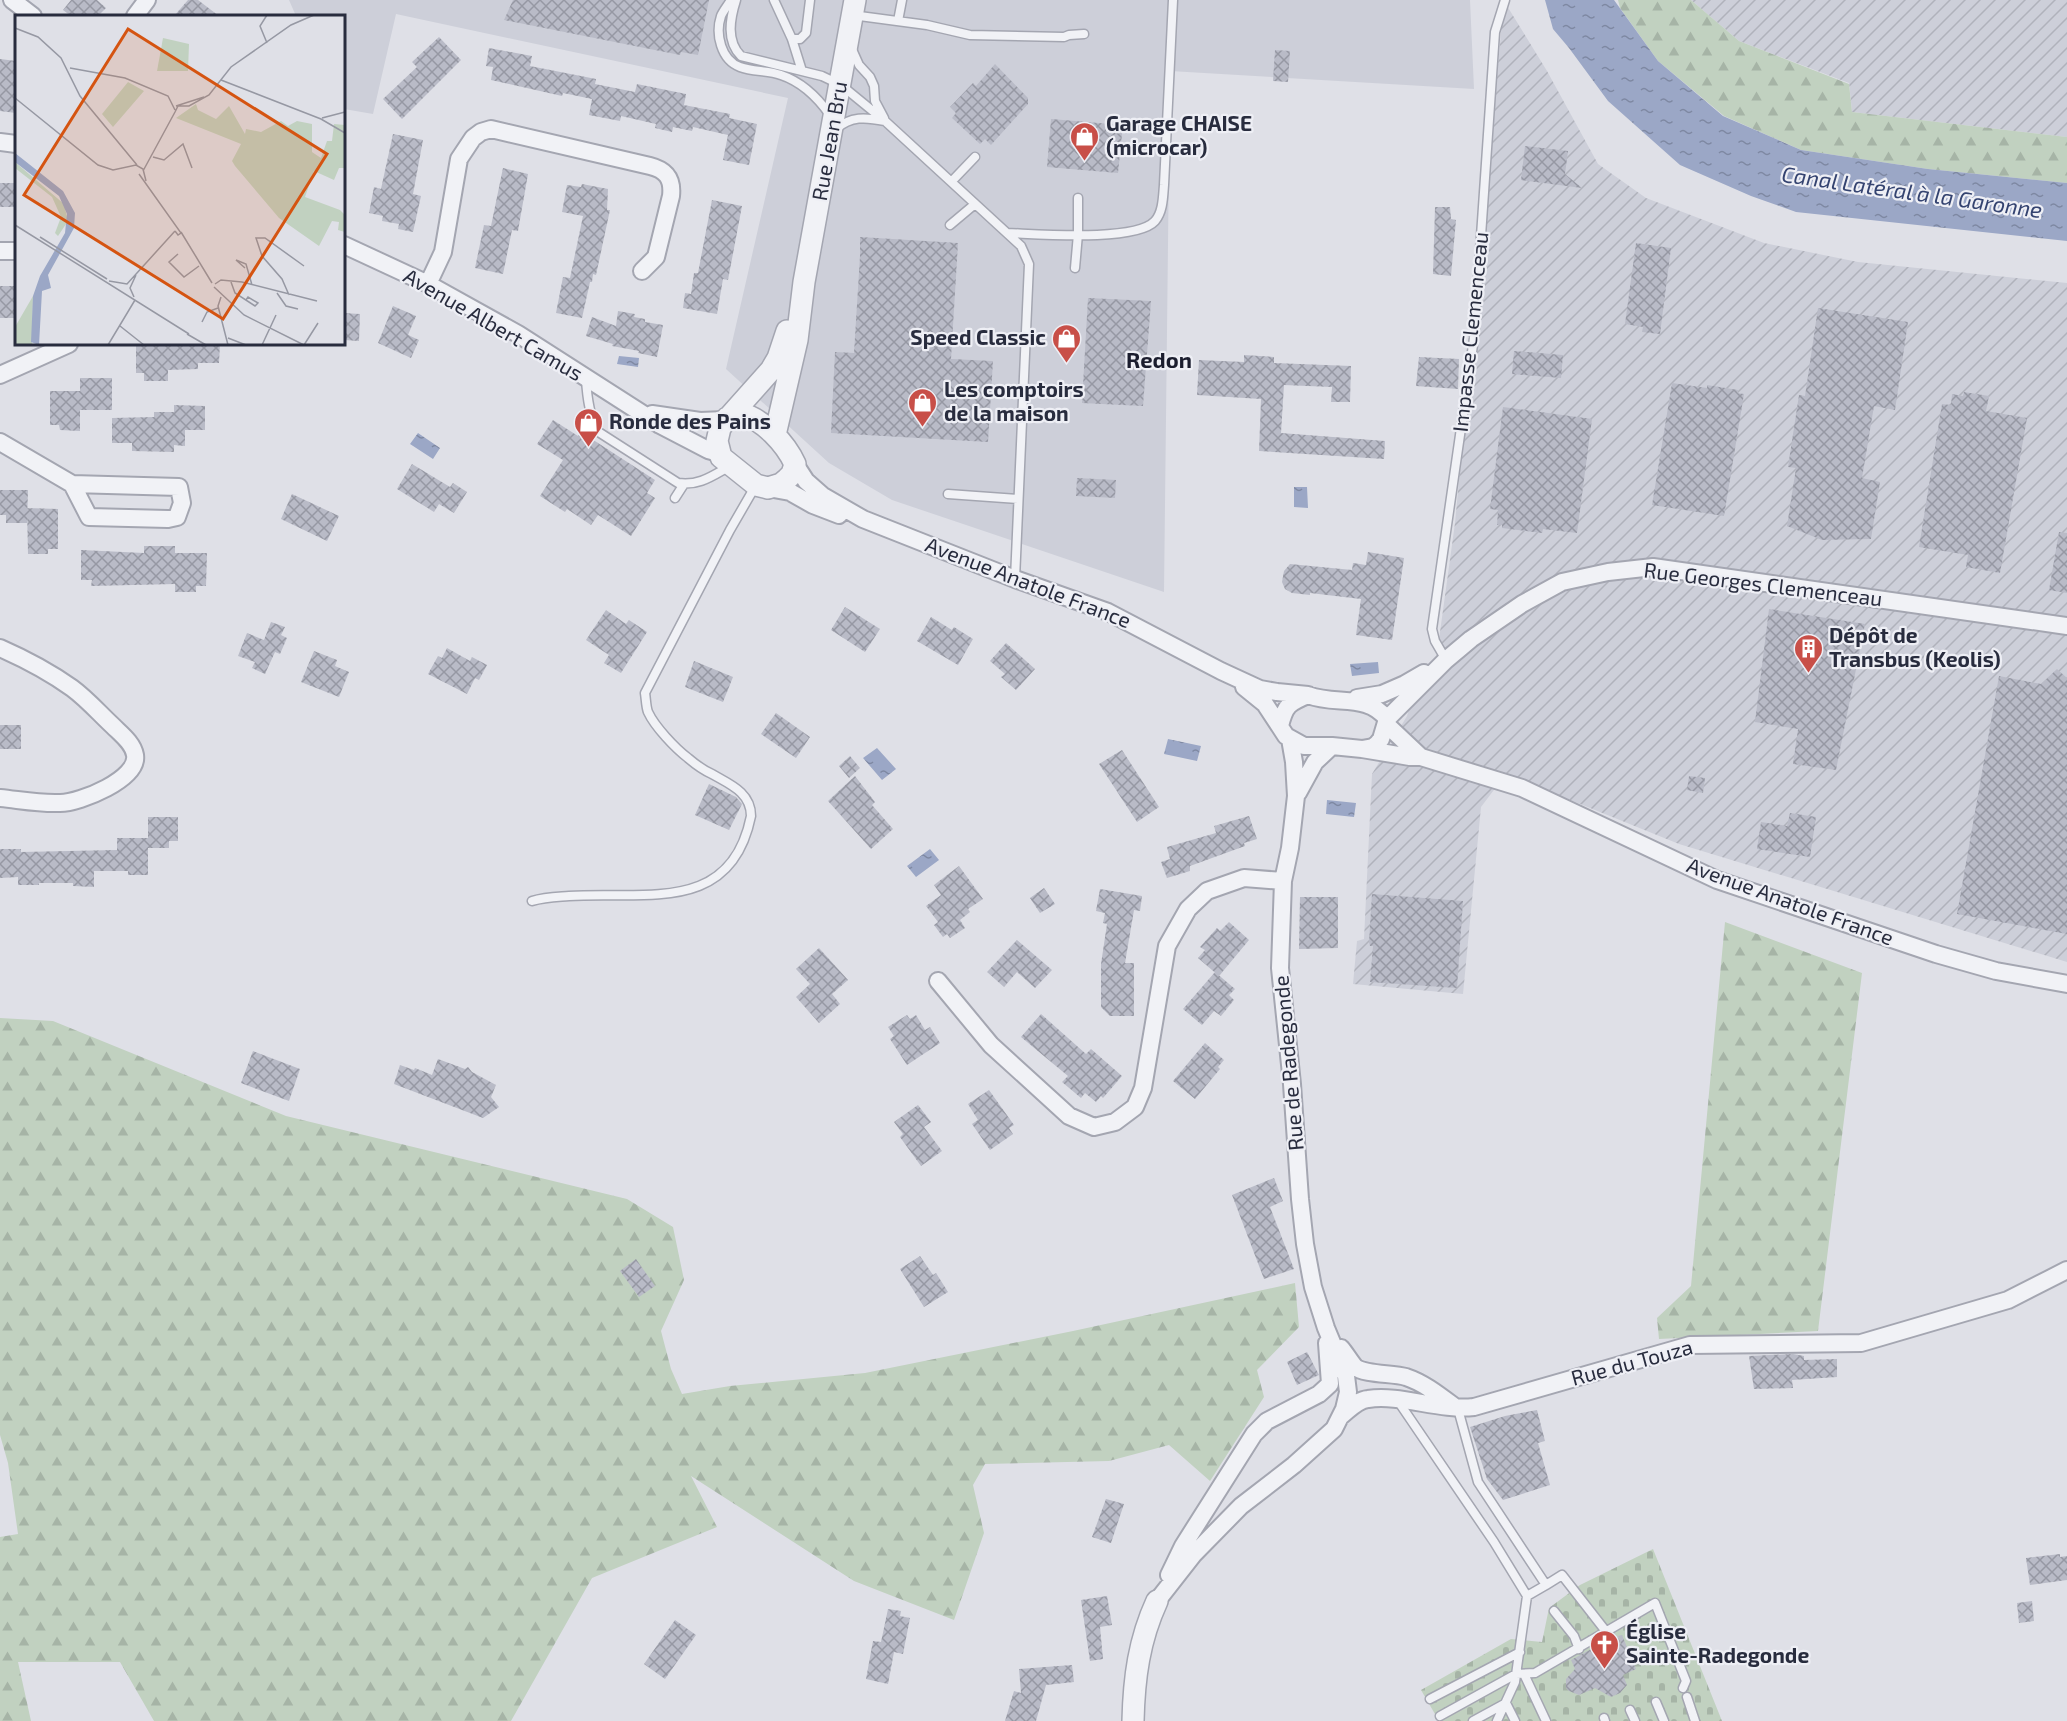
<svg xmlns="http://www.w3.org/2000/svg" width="2067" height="1721" font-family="'Exo 2',sans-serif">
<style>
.built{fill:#cdcfd9}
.industrial{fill:url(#industrial-furrows)}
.forest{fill:url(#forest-firs)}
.cemetery{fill:url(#cemetery-stones)}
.water{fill:url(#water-ripples)}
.building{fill:url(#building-cross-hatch)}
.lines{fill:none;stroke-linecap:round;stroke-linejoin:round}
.service-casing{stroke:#a4a6b1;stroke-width:11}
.minor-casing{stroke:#a4a6b1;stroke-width:20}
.tertiary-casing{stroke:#a4a6b1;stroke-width:24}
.service{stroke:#f1f2f6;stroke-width:8}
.minor{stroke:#f1f2f6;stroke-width:16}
.tertiary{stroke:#f1f2f6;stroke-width:21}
.labels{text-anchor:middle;stroke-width:4.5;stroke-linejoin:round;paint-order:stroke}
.poi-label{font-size:21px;font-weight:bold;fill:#282c3e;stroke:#eeeff5;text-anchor:start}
.street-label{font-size:21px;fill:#282c3e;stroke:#eeeff5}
.water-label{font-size:22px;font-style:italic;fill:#344370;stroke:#eeeff5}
.neighbourhood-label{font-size:22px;font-weight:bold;fill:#1b1d2e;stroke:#eeeff5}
.inset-road{fill:none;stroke:#9698a3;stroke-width:1.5}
.view{fill:#d55411;fill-opacity:0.15;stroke:#d55411;stroke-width:3}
.inset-edge{fill:none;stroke:#282c3e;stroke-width:3}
</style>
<defs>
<pattern id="industrial-furrows" width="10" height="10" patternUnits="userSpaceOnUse" patternTransform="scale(1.5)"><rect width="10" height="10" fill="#cdcfd9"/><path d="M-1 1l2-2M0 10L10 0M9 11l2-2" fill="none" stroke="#b0b2bb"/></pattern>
<pattern id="forest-firs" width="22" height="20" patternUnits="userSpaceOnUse" patternTransform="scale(1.5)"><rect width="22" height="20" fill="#c1d1c0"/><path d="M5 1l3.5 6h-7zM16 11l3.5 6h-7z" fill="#a6b4a6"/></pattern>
<pattern id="cemetery-stones" width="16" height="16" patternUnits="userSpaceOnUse" patternTransform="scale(1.5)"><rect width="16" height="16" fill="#c1d1c0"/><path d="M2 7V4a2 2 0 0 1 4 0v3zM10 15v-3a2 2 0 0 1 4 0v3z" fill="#a6b4a6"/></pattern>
<pattern id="water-ripples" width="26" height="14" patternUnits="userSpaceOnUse" patternTransform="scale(1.5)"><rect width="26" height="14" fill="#9ba7c6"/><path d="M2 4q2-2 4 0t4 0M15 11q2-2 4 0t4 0" fill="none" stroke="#7e88a2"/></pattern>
<pattern id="building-cross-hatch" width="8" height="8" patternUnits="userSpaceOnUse" patternTransform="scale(1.5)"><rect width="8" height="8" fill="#b9bbc7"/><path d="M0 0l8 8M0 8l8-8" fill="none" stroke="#9698a3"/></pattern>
</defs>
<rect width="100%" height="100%" fill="#dfe0e7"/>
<path class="built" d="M289 0H1470L1474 89 1170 71 1164 592 892 500 829 463 726 369 788 98 396 14 373 114 344 109V16H296Z"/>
<path class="industrial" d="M1691 0H2067V137L1852 112 1849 83 1739 41Z
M1504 1 1547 71 1598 164 1646 198 1764 243 1858 262 2067 283V962L1679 844 1506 774 1481 807 1463 994 1353 984 1357 941 1364 939 1372 774 1407 716 1411 703 1436 661 1455 523Z"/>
<path class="forest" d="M1618 0H1691L1739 41 1849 84 1852 112 2067 137V183L1928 169 1801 150 1724 116 1658 61 1620 8Z
M1725 922 1862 973 1818 1331 1659 1339 1657 1318 1691 1286Z
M0 1018 53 1021 286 1116 627 1199 673 1227 684 1280 661 1331 671 1369 682 1394 730 1386 865 1373 1073 1331 1295 1283 1299 1327 1257 1370 1264 1397 1210 1481 1169 1445 1109 1461 985 1464 973 1485 984 1533 954 1620 854 1581 691 1476 717 1527 592 1578 511 1721H154L120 1662H18L31 1721H0V1537L18 1534 8 1463 0 1435Z"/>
<path class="cemetery" d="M1653 1549 1722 1721H1439L1421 1690 1511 1639 1542 1642 1549 1608 1580 1585Z"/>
<path class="water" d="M1545 0H1614L1658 61 1723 116 1801 150 1928 169 2067 183V241L1796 212 1751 196 1680 165 1608 101 1569 48 1553 29Z
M619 356 639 358 638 367 617 364Z
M418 433 440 448 433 459 410 444Z
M1294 487H1307L1308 508 1294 507Z
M1378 662 1379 673 1352 676 1350 664Z
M1168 739 1201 746 1197 761 1164 754Z
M877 748 896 769 882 780 863 758Z
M1327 800 1356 803 1354 817 1326 814Z
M930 849 939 860 916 877 907 866Z"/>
<path class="building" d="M71 0H97L106 8 98 16H71L63 10Z
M188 0H198L219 16H174Z
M513 0H709L698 55 681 52 680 55 504 20Z
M439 37 461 60 402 119 383 99 417 67 412 62Z
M489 48 532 56 530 66 596 79 595 84 635 92 637 84 686 94 684 105 730 114 729 118 757 124 749 165 723 160 728 135 693 127 692 131 673 127 672 132 655 128 656 124 621 116 620 121 589 115 592 99 563 93 562 96 491 80 493 67 486 66Z
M1275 50 1290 51 1288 82 1273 81Z
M0 59 16 61V113L0 111Z
M995 64 1028 98V104L991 145 985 139 980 144 952 118 956 113 950 107 973 83 976 86Z
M1051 119 1123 125 1118 173 1047 167Z
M393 134 423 140 413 194 421 196 413 232 398 229 399 224 382 221 383 216 369 213 374 187 381 189Z
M1525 146 1568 151 1565 174 1582 188 1521 180Z
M503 168 528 174 518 231 512 230 503 274 475 268 484 225 491 226Z
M0 183H16V207H0Z
M582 184 608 189 607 210H610L596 275 593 274 592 282H590L582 318 556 313 563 277 570 278 583 216 562 212 567 185 581 187Z
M712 200 742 206 728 280 723 279 717 314 683 308 685 293 691 294 694 273H698Z
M1435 207H1450L1451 219 1456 220 1451 276 1433 274Z
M860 237 958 243 951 359 993 361 988 442 831 433 835 352 854 353 860 256Z
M1636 243 1671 248 1660 334 1642 332 1643 327 1625 324Z
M0 286H16V318H0Z
M1088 298 1151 301 1143 406 1082 403Z
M393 306 416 316 408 335 419 340 411 358 378 343Z
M1818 308 1908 322 1895 410 1874 406 1862 478 1880 482 1871 539 1822 540 1787 526 1796 468 1788 467 1799 395 1805 396Z
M618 311 635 314 634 317 645 319V322L663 325 657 357 638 353 639 351 612 346 613 344 586 336 592 317 616 326Z
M344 313 360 314 359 341 344 340Z
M168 344H220L219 363H198V369L168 370V381H144V373H136V346L167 345Z
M1514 351 1563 355 1561 378 1512 374Z
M1244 355 1274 357V363L1351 366 1350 402H1331L1332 387 1284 385 1281 433 1385 441 1384 459 1259 451 1261 399 1197 395 1199 360 1244 362Z
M1419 357 1459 359 1458 389 1416 386Z
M80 378H112V410H80V431L60 430 59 425H50V391H80Z
M1672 383 1707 388V385L1738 390 1737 393 1744 394 1724 516 1652 505Z
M1964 392 1989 396 1986 411 2027 418 2000 573 1966 567 1968 555 1919 547 1942 404 1951 405 1952 394 1963 396Z
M174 405 205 406V430H185V446L174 445V452L132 451V443H112V418L154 417V412H174Z
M1503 407 1592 419 1577 533 1543 529 1542 533 1502 528V525H1497L1498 510 1490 509Z
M553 420 578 436 581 432 655 480 647 493 655 498 631 536 598 515 591 525 567 509 565 512 540 496 563 460 537 444Z
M412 464 450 487 453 483 467 492 454 513 439 504 434 512 397 489Z
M1077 478 1116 480 1115 498 1076 496Z
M0 490H28L27 523H6V515H0Z
M292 494 339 516 327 541 281 519Z
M27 508 58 509V549H48V554H28Z
M2059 532 2067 533V593L2049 590Z
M144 546H175V553H207L206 586H196V592H175V584L91 586 92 580H81V550L144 553Z
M1368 552 1404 558 1392 640 1356 635 1361 599 1310 593V595L1292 593 1285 589 1282 582 1284 571 1290 564 1352 570 1353 563 1366 565Z
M845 607 880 629 865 652 831 630Z
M1769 609 1865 624 1836 770 1793 764 1798 729 1755 722Z
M606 610 626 624 629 620 647 632 621 673 604 663 609 655 586 640Z
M931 617 952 630 954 627 973 639 958 665 917 641Z
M271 622 285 627 281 635 287 638 280 654 275 652 265 674 252 668 255 662 238 656 247 633 264 640Z
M1006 643 1035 669 1016 690 1001 677 1005 674 990 661Z
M447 648 470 661 472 657 487 665 479 680 475 678 467 694 428 674 438 656 442 658Z
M314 651 337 660 335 666 349 672 339 697 301 682Z
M694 661 733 677 723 702 685 687Z
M2057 669 2067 678V934L1957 914 1999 676 2041 684Z
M776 713 810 737 796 758 761 734Z
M0 725H21V749H0Z
M1122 750 1159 807 1137 822 1099 764Z
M850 756 860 768 849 778 839 766Z
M855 776 875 802 872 805 893 829 871 849 828 801Z
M1689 776 1705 778 1703 793 1687 790Z
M709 784 736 797 742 804 729 830 695 815Z
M1790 813 1816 817 1810 857 1757 849 1761 822 1787 826Z
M1249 816 1257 839 1244 843 1245 846 1190 866V871L1167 878 1161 862 1170 859 1167 847 1216 833 1214 826Z
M148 817H178V841H169V848H148V875H128V871H94V887L73 886V883H39V885H18V877L0 878V849H21V852L117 850V838H148Z
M959 866 983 899 968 909 970 912 960 920 965 928 950 938 947 934 943 937 934 925 938 922 926 906 941 895 934 885Z
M1044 888 1055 904 1040 913 1030 898Z
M1100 889 1142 896 1140 911 1134 910 1125 963H1134V1016H1110L1101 1007V964L1107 924 1103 923 1105 913 1096 911Z
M1372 894 1463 901 1457 988 1370 982 1373 946H1370L1369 942Z
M1300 897H1338V948L1299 949Z
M1229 922 1249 940 1219 976 1198 958 1205 950 1200 947 1217 928 1220 931Z
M1017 940 1052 970 1035 988 1017 972 1004 987 987 972Z
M819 948 848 980 832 994 840 1004 819 1023 796 997 810 984 796 969Z
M1215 972 1235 989 1229 995 1234 1000 1221 1016 1214 1011 1202 1025 1183 1009Z
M1041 1014 1086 1054 1091 1049 1122 1076 1103 1098 1101 1096 1096 1102 1085 1093 1081 1098 1062 1082 1068 1076 1021 1037Z
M907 1015 910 1019 916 1015 925 1030 930 1027 940 1043 907 1065 890 1039 894 1036 888 1027Z
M1205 1043 1224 1060 1218 1067 1220 1069 1195 1099 1173 1081Z
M253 1051 300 1069 289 1101 241 1083Z
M438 1059 465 1069 468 1067 472 1072 496 1085 491 1097 499 1107 483 1118 394 1084 400 1065 414 1070 415 1068 432 1075Z
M989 1090 1014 1125 1009 1128 1013 1134 990 1150 972 1124 978 1120 968 1104Z
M918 1105 931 1122 924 1127 942 1151 921 1166 900 1137 903 1134 894 1122Z
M1274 1178 1283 1201 1270 1207 1294 1269 1264 1279 1232 1195Z
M920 1256 933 1275 936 1273 948 1292 924 1307 900 1269Z
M636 1259 655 1286 639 1297 620 1271Z
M1307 1352 1319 1375 1297 1385 1287 1362Z
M1793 1354 1804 1356V1360L1837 1359V1377L1792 1380 1793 1388 1754 1389 1749 1356Z
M1537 1410 1545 1441 1538 1443 1550 1485 1503 1500 1487 1479 1470 1427 1505 1416Z
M1106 1499 1124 1504 1111 1543 1092 1537Z
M2060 1554V1557L2067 1556V1580L2030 1585 2026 1558Z
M1107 1596 1112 1625 1100 1627 1103 1659 1090 1661 1081 1600Z
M2032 1601 2034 1621 2019 1623 2017 1603Z
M888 1609 901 1611 900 1616 910 1618 903 1654 894 1652 888 1684 866 1679 873 1641 881 1642Z
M675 1620 696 1635 665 1679 644 1664Z
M1622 1635 1636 1669 1623 1675 1627 1685 1620 1693 1611 1697 1595 1688 1579 1695 1569 1691 1566 1688V1679L1575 1669 1571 1660 1606 1641 1612 1649 1618 1648 1621 1643 1618 1636Z
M1072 1665 1074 1682 1046 1685 1036 1721H1005L1014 1691 1021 1693 1019 1669Z"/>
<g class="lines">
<defs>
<path id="service" d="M731 0C728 5 723 11 721 16 715 34 721 60 740 67 753 72 768 70 781 75 802 82 818 98 830 115
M736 0C730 19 726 41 741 56L822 76 841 85 885 121 1021 246 1029 264 1015 579
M774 0 792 39 802 71
M852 15 927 25 970 35 1064 37 1069 35 1084 34
M898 21 902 0
M792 39H800L806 33 810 0
M851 47 859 65 870 77 874 86 875 101 884 118
M836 129C851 116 865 117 885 121
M952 181 975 157
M950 225 975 204
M1008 233C1038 234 1136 242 1155 221 1163 212 1163 197 1164 185L1173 0
M1075 268 1078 234V198
M586 379C587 397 589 414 597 431L678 483C699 486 712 476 730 466
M948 494 1018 499
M675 498 684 484
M1446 660 1435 641 1432 629 1474 338 1495 32 1505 0
M532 901C545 897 556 897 569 896 645 891 731 915 751 816 751 792 729 784 712 774 703 770 695 764 688 758 675 748 655 727 648 712 646 707 646 699 645 693L730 530 756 485
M1398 1401 1494 1542 1527 1596 1546 1585 1478 1482 1458 1409
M1546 1585 1562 1575 1615 1643
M1554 1611 1574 1636 1579 1649
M1524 1674 1546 1721
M1687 1697 1695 1721
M1430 1699 1520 1652
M1656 1702 1664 1721
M1630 1710 1635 1721
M1440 1716 1516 1674 1535 1673 1655 1603 1686 1681 1683 1688
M1604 1718 1605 1721
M1473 1721 1506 1703 1515 1721
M1497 1721 1515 1682 1527 1596"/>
<path id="minor" d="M12 0 33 16
M135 16 147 0
M0 142 16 144
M344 245 428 284 518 334 660 425 708 450 719 453
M0 251H16
M428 284 443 252 459 159 473 138 481 132 491 129 650 166C666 170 673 178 671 196L656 257 642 271
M0 375 69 344
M652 414 700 421 725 420
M0 442 72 484 179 487 182 503 177 517 168 519 89 517 72 484
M795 464 806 481 823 496 863 519 1015 579 1108 612 1221 671 1260 689 1277 692 1308 695
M768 488 790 492 813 505 839 515
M0 648C25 659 51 673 72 688 87 699 100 714 113 726 121 734 133 743 135 755 139 779 80 803 60 803 40 804 20 800 0 798
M1244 687 1265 704 1286 736 1304 746H1332L1362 749 1373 747 1377 744 1381 739 1387 719
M1357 698 1382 694 1405 684 1424 673
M1387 719 1446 660 1471 639 1522 604 1562 582 1608 572 1653 567 2067 626
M1386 724 1421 757
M1280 726C1285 705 1289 703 1308 695 1336 706 1367 693 1387 719
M1362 749 1410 757H1421L1522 788 1717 880 1936 954 1996 971 2067 984
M1298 793 1315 762 1332 746
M938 981 991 1045 1069 1116 1094 1127 1115 1122 1135 1107 1143 1088 1167 946 1188 909 1207 891 1244 878 1283 881
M1341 1348C1346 1354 1350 1361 1355 1367 1365 1375 1393 1373 1406 1377 1424 1383 1439 1395 1455 1407
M1341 1416C1349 1410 1357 1400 1368 1399 1401 1394 1439 1411 1474 1407L1690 1345 1861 1343 2008 1300 2067 1270
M1169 1575 1183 1546 1254 1434 1267 1421 1319 1394 1330 1384 1327 1343
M1157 1601 1193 1555 1241 1506 1294 1465 1334 1429 1344 1409 1348 1392 1346 1376 1326 1328 1313 1287 1305 1244 1300 1199 1292 1084 1280 968 1283 881 1290 848 1296 796 1294 762 1290 739"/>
<path id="tertiary" d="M742 414C763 419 786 444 795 464L792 474 787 479 781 484 768 488 756 485 721 457 717 441 720 428 727 418Z
M730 416 771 370 778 358 787 331
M775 435 797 340 804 282 855 0
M1133 1721C1134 1678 1139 1640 1157 1601"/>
</defs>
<use href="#service" class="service-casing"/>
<use href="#minor" class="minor-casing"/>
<use href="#tertiary" class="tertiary-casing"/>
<use href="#service" class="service"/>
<use href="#minor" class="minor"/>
<use href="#tertiary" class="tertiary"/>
</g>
<defs>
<symbol id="shop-pin" viewBox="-11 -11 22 30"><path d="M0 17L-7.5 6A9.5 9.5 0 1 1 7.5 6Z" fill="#c84f48" stroke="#eeeff5"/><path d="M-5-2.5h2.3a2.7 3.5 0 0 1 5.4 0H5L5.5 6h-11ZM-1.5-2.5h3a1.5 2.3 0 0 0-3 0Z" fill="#fff"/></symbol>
<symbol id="building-pin" viewBox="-11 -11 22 30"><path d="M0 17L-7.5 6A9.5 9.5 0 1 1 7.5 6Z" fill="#c84f48" stroke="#eeeff5"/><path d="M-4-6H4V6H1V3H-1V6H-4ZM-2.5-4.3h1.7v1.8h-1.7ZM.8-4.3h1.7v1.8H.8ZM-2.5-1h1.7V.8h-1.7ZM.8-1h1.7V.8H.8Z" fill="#fff"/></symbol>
<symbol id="church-pin" viewBox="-11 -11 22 30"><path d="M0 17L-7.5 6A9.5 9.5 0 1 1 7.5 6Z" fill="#c84f48" stroke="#eeeff5"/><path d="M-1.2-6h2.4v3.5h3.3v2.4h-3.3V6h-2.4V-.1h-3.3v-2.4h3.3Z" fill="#fff"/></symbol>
</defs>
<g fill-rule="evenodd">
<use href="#shop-pin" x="1068" y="120" width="33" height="45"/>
<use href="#shop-pin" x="1050" y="322" width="33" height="45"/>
<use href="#shop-pin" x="906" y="386" width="33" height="45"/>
<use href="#shop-pin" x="572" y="406" width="33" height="45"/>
<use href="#building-pin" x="1792" y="632" width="33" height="45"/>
<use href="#church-pin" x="1588" y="1628" width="33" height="45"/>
</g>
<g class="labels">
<g class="poi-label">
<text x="1106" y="131">Garage CHAISE<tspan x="1106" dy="24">(microcar)</tspan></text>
<text x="1046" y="345" text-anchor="end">Speed Classic</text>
<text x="944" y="397">Les comptoirs<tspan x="944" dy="24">de la maison</tspan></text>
<text x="609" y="429">Ronde des Pains</text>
<text x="1829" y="643">Dépôt de<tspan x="1829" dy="24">Transbus (Keolis)</tspan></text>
<text x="1626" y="1639">Église<tspan x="1626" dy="24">Sainte-Radegonde</tspan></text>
</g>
<g class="street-label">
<text transform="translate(830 141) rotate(-80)" y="7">Rue Jean Bru</text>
<text transform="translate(493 325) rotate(30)" y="7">Avenue Albert Camus</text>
<text transform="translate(1471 332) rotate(-84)" y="7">Impasse Clemenceau</text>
<text transform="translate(1028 583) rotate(21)" y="7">Avenue Anatole France</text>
<text transform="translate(1763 585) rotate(7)" y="7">Rue Georges Clemenceau</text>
<text transform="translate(1790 902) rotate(20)" y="7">Avenue Anatole France</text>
<text transform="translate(1289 1063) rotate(-95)" y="7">Rue de Radegonde</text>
<text transform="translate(1632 1363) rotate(-15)" y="7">Rue du Touza</text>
</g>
<g class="water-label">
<text transform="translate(1912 192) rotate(8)" y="8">Canal Latéral à la Garonne</text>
</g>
<g class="neighbourhood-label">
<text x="1159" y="368">Redon</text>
</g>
</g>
<g transform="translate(15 15)">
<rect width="330" height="330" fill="#dfe0e7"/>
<path d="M113 67 129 76 98 112 87 99ZM181 89 183 95 201 104 214 91 230 119 231 114 246 117 266 106 273 111 282 106 297 109V137L306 143 312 126H317L319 109 330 110V153H324L319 165 299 156 290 182 325 195 330 200V217L323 215 324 207 317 206 304 231 264 203 220 151 217 146 226 129 161 103ZM0 147 49 189 53 206 43 221 40 218 46 202 37 182 0 153ZM18 281 17 330H0V312Z" fill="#c1d1c0"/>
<path d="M148 23 174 29 173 56H142Z" fill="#c1d1c0"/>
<path d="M0 138 48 176 60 198 59 213 33 260 36 273 27 276 24 330 16 327 18 281 25 261 50 218 52 199 44 181 0 147Z" fill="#9ba7c6"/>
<path class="inset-road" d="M0 13 23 22 46 43 65 81 122 150M252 28 245 11 252 0M55 53 110 63 153 81 160 95M206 65 306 104 330 118M0 83 83 150 98 155 121 150 128 154 131 166M161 91 189 82M160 97 163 91H174L194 80 216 52 276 10 299 0M307 103 330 97M138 142 149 145 168 129 177 153M128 156 160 97M124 159 166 218 163 220 160 216M0 210 174 319M166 217 197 268M25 222 92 264M163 239 154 247 169 262 184 251M230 253 221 245 231 249 237 270M94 266 112 269 160 216M216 267 220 278 240 291 243 288 233 282 231 285M200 269 206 265 227 267 302 286M199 272 229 300 289 330M262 278 271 291 283 294M274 280 267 264 247 241 241 223H250L289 251M119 282 115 273 121 260M206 282 203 291 213 330M187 307 192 297 203 293M105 311 129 330M172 319 191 330M213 323 231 330M93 330 120 285M247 330 261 300M289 330 303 308"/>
<path class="view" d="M113 14 312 139 208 304 9 180Z"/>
<rect width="330" height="330" class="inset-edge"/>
</g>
</svg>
